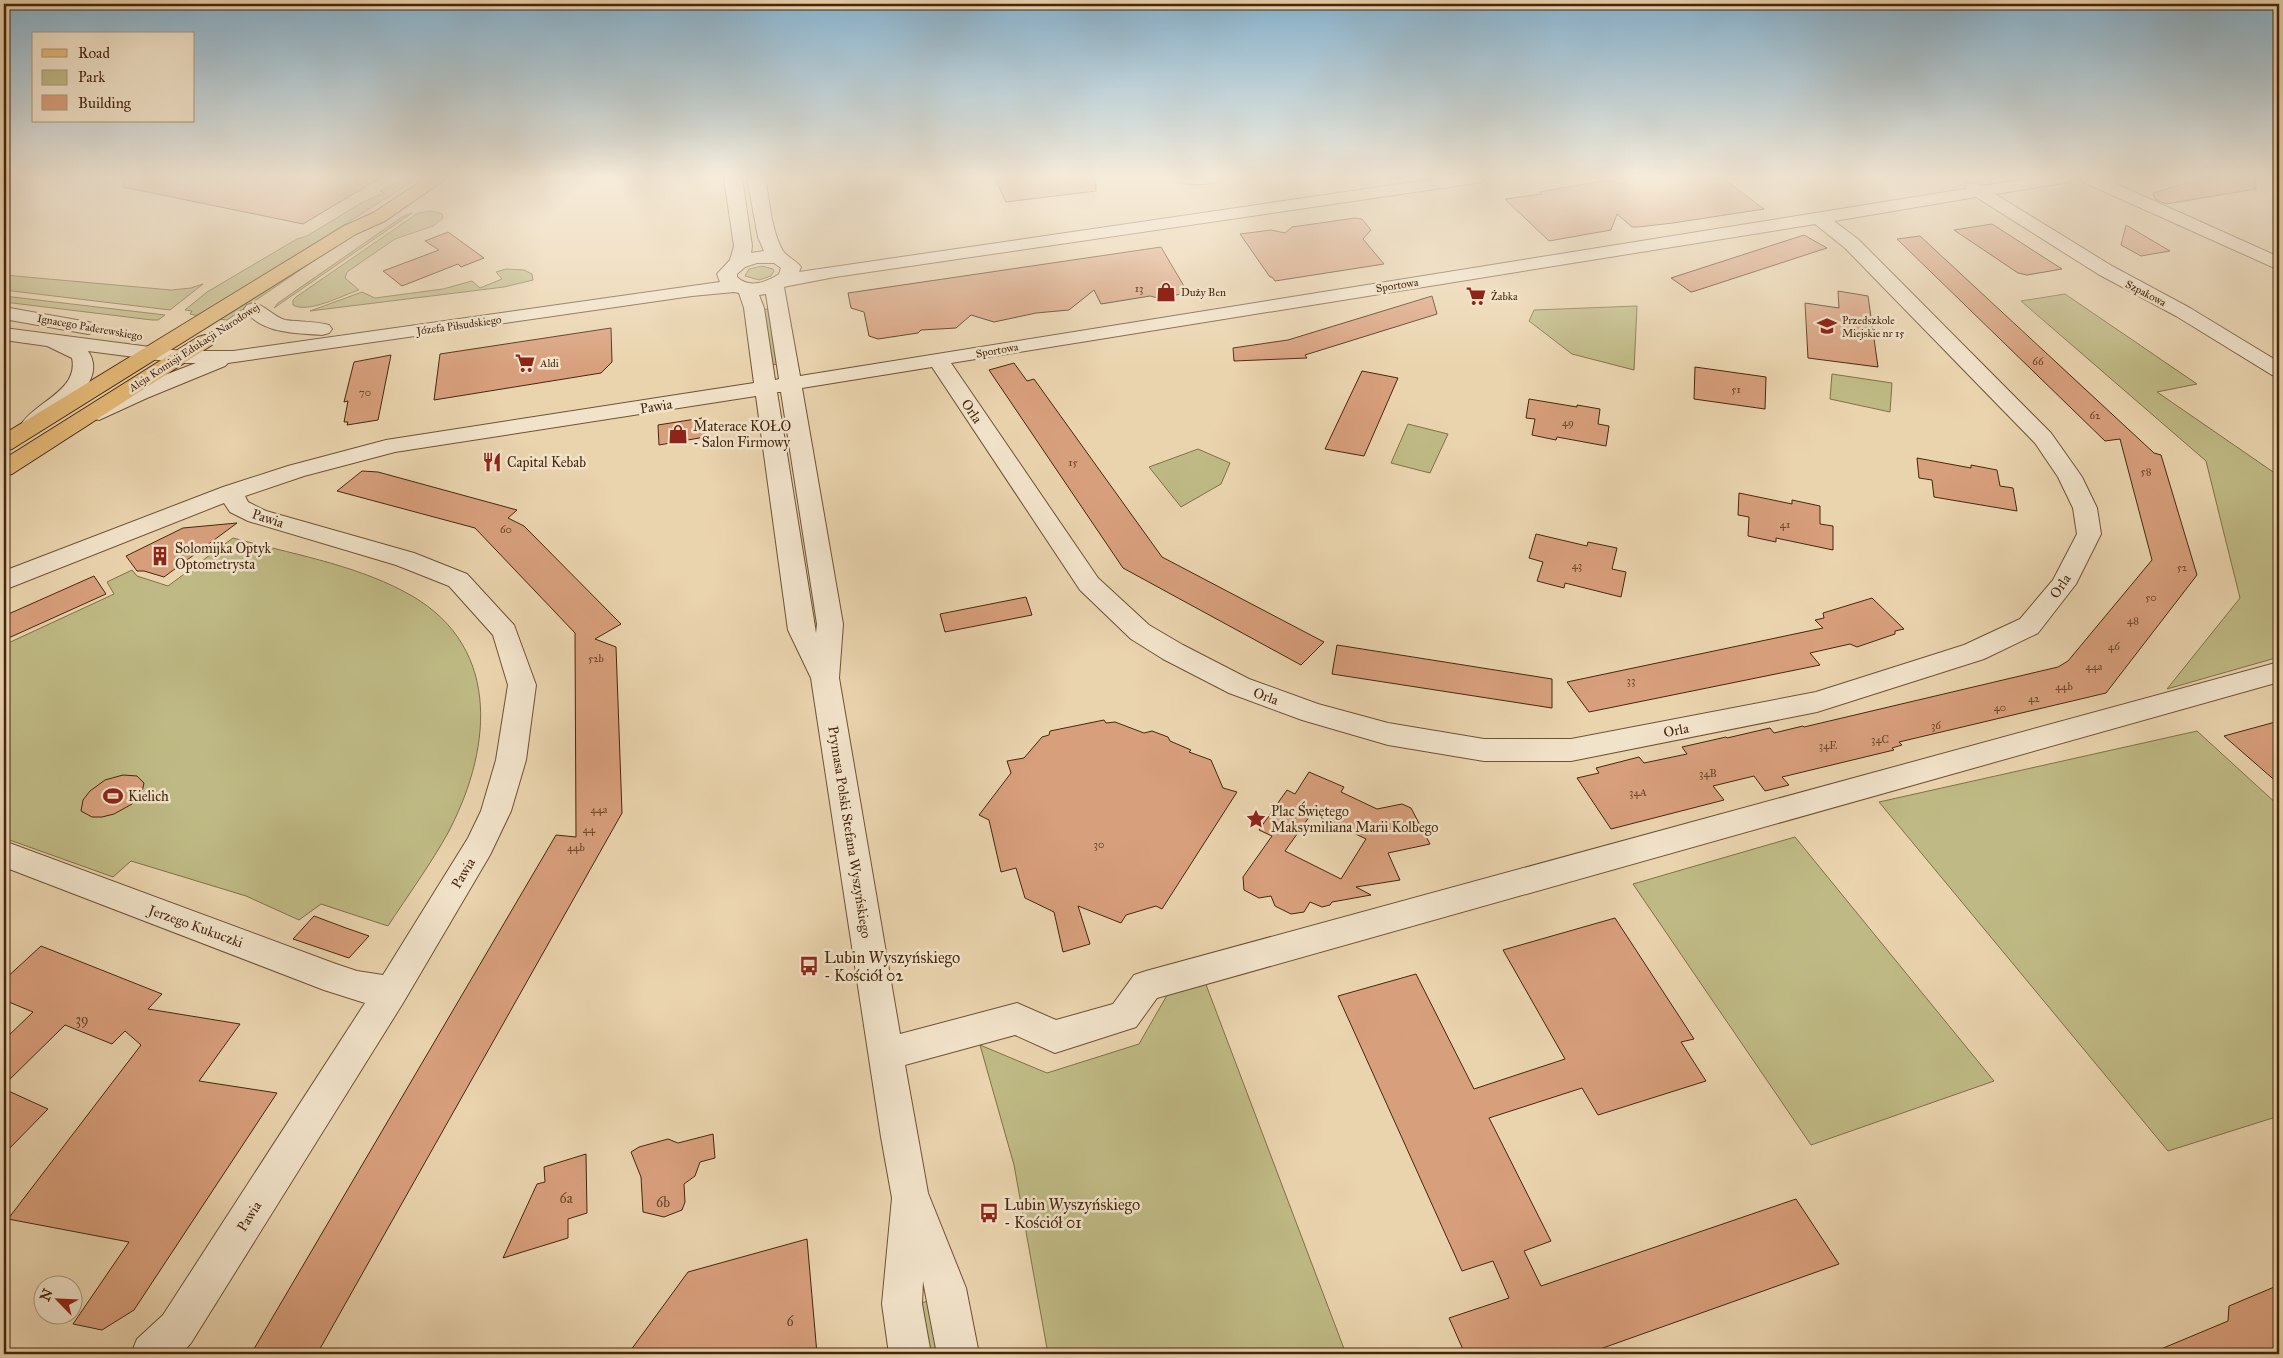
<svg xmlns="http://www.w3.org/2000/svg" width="2283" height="1358" font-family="'IM FELL Great Primer',serif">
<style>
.green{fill:#bfba85;stroke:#827049}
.building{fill:#d89f7c;stroke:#46270d;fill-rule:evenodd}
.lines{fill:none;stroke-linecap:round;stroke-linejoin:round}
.minor-casing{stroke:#6f5235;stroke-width:2}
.major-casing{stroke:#46270d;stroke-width:2}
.minor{fill:#f1e3ca;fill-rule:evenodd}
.major{fill:#e5ba77;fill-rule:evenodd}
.labels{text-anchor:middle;stroke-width:5;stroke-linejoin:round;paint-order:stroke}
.far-street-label{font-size:11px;fill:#46270d;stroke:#f1e3ca}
.number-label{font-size:11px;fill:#6a4529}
.far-poi-label{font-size:11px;fill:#46270d;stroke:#f1e3ca;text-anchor:start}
.street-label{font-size:14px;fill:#46270d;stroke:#f1e3ca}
.poi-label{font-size:14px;fill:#46270d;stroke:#f1e3ca;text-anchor:start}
.near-number-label{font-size:14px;fill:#6a4529}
.near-poi-label{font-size:16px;fill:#46270d;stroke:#f1e3ca;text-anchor:start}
</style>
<rect width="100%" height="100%" fill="#ead4ae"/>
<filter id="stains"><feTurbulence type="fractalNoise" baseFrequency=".004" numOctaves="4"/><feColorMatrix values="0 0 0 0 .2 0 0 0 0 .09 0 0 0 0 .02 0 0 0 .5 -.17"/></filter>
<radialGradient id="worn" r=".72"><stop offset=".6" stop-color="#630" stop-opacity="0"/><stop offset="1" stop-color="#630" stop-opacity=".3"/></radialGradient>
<path class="green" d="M405 178H418L199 316 190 314 192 311 185 310 207 292 297 239 307 236 363 202 384 193 380 191Z
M432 211 442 214 443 218 433 226 395 239 347 272 345 278 359 290C343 295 308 314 293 305V300L296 297 418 213Z
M412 213 274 308 278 303 402 217Z
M357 231 227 320 218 319Z
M762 266 773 269 774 271 771 276 759 280 745 276 749 269Z
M506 269 524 270 532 274 533 280 504 287 310 311 362 292 375 298 443 289 472 281 480 288 502 279 496 272Z
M4 275 171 290 191 288 203 284 170 310 4 290Z
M2065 294 2197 384 2157 392 2279 476V657L2167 689 2240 598 2206 461 2021 301Z
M4 296 165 315 158 320H152L4 302Z
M1637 306 1634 370 1572 354 1529 321 1534 310Z
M768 309 778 364 770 365 761 310Z
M1832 374 1892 383 1890 412 1830 399Z
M1408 424 1448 434 1430 473 1391 463Z
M1198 449 1230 463 1221 484 1181 507 1149 467Z
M233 538C288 553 352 564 403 591 501 641 494 744 449 831 431 864 408 895 388 926L321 904 299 920 246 896 131 861 113 877 4 838V645L114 594 107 582 132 570 137 576 168 586Z
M2197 731 2279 806V1116L2168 1151 1879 802Z
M1795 837 1994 1081 1811 1145 1633 884Z
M1205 982 1346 1354H1048L1014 1165 980 1045 1047 1073 1139 1044 1170 990Z
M932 1300 941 1354H929L921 1303Z"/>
<path class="building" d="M124 178H380L303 224 123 187Z
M995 178H1095L1096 191 1006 202Z
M1626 178H1722L1764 209 1673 223 1638 227H1632L1617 214 1611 230 1549 241 1505 199 1542 194 1539 192 1608 180 1623 184Z
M2204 178H2255L2256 189 2166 204 2155 199 2153 193Z
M1355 218 1362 219 1371 230 1363 239 1384 264 1275 281 1272 277H1270L1240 234 1271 230 1285 233 1292 227Z
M1992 224 2062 269 2027 275 2018 273 1954 230Z
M2126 225 2170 251 2141 256 2121 245Z
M448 232 484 258 461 267 458 264 402 286 383 271 439 250 425 241Z
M1804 235 1827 248 1695 291 1691 292 1671 278Z
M1920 236 2154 453 2161 455 2197 575 2106 693 1899 742 1902 745 1892 748 1894 750 1782 777 1789 785 1765 791 1754 776 1713 786 1724 800 1611 829 1577 778 1599 773 1596 768 1639 757 1644 763 1687 754 1682 747 1726 737 1727 738 1770 728 1774 733 1803 726 1804 727 2058 667 2068 661 2152 560 2120 439 2105 441 1897 239Z
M1161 247 1188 293 1158 298 1150 296 1101 304 1094 290 1069 310 1036 313 994 322 971 315 956 328 921 330 918 333 878 339 869 336 864 312 851 308 848 293Z
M1838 291 1868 296 1878 367 1808 358 1805 303 1839 308Z
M1432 296 1437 314 1305 355 1307 358 1234 361 1233 348 1288 340Z
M611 328 612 362 601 373 434 400 440 354Z
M391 355 378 420 347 425 348 422H344L348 401 344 402 354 362Z
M1014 363 1027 381 1034 379 1162 557 1324 642 1301 665 1123 568 989 370Z
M1695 367 1766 377 1765 409 1694 399Z
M1362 371 1398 378 1364 456 1325 449Z
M1529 399 1577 407V405L1600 409 1598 424 1609 426 1606 446 1557 437 1556 440 1532 435 1535 419 1526 418Z
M702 418 705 437 659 445 658 425Z
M1917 458 1971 468V465L1997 470 2000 486 2013 488 2017 511 1934 497 1932 480 1919 478Z
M362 471 378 472 517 510 508 518 524 526 621 624 595 639 616 647 622 813 317 1354H251L556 835 576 837 575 633 475 528 337 491Z
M1739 493 1792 504V500L1820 506V524L1833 526V550L1776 538V542L1748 536 1749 517 1738 515Z
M237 523 164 577 144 571H137L126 556 183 528Z
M1536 534 1587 546 1588 542 1617 548 1612 569 1626 572 1621 597 1565 583 1564 588 1537 581 1543 562 1529 558Z
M94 576 106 594 4 640V616Z
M1026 597 1032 615 945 632 940 614Z
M1872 598 1904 629 1895 631V634L1857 647 1850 644 1810 653 1820 665 1589 712 1567 682 1823 628 1815 620 1824 618 1823 613Z
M1337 645 1552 679V708L1332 674Z
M1104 720 1106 723 1115 722 1144 733 1152 731 1168 737 1170 741 1191 750 1189 752 1211 760 1223 788 1237 792 1162 909 1156 906 1126 915 1121 923 1078 906 1090 944 1063 952 1054 912 1025 898 1016 868 1001 872 989 820 979 815 1011 773 1007 761 1024 758 1042 737 1049 735 1050 731Z
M2279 721V784L2224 736Z
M1309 772 1344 787 1341 792 1377 809 1402 804 1411 808 1430 844 1388 853 1400 880 1356 887 1371 895 1332 902 1330 905 1322 907 1310 902 1304 912 1291 914 1275 906 1271 896 1259 898 1244 890 1243 877 1272 836 1259 830 1287 790 1295 794ZM1312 813 1366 839 1341 879 1285 851Z
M123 775 137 776 144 783 142 792 132 804 114 814 102 817H92L81 811 83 800 90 791 105 780Z
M314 916 346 928 369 936 349 958 293 939Z
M1615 918 1694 1039 1681 1042 1706 1081 1598 1115 1582 1088 1489 1118 1551 1241 1524 1251 1541 1286 1796 1199 1839 1264 1586 1354H1465L1449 1318 1509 1298 1493 1261 1462 1271 1338 996 1416 974 1474 1089 1565 1059 1503 950Z
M41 946 162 994 148 1009 240 1024 199 1081 277 1093 134 1310 102 1330 73 1324 129 1242 8 1219 141 1045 125 1031 112 1044 65 1025 4 1085V1040L33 1012 4 1000V980Z
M4 1089 48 1109 4 1154Z
M713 1134 715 1158 700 1162 695 1176 684 1184 685 1202 682 1210 664 1217 643 1212 641 1177 631 1152 639 1147 668 1139 678 1143Z
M586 1154 587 1213 568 1219V1238L503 1258 537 1184 545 1182 544 1167Z
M807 1239 817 1354H628L688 1272Z
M2279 1285V1354H2149L2228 1321 2229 1306Z"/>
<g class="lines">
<defs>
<path id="minor" d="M724 178H742L752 246 751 253 764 251 758 237 747 178H765C770 202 771 230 783 251 787 257 796 260 801 267L799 272 1441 178H1485L1482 182 1476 183 835 277 788 286 784 287 800 376 1965 189 1967 184 1973 183 1982 186 2032 178H2072L2069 182 2063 183 1995 194 2112 266 2190 308 2279 362V377L2272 375 2176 316 2098 274 1976 197 1834 221 1859 240 2051 433 2082 477 2097 508 2101 534 2076 584 2038 633 1984 659 1817 712 1571 761H1484L1388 745 1302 720 1229 693 1163 659 1131 639 1080 590 932 367 802 388 843 624 839 678 900 1034 1017 1003 1056 1020 1113 1004 1134 975 1146 971 2279 662V682L1157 998 1136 1027 1055 1053 1015 1035 905 1065 928 1193 966 1288 979 1354H937L923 1281 922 1304 931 1354H889L882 1304 892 1198 881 1137 811 678 788 630 756 396 395 452 304 476 245 496 248 502 266 511 414 553 467 574 514 625 536 685 526 760 511 811 490 855 403 1003 191 1343 181 1354H131L137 1339 163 1315 365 1003 324 990 4 867V841L336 964 357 971 383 975 468 838 481 811 496 760 508 685 493 635 449 586 396 565 248 521 230 512 224 503 4 590V571L223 487 288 466 386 440 754 383 744 308 739 293 734 292 692 296 228 363 225 366 147 398 99 420 91 418 88 413 91 408 131 388 196 363H181L88 351C109 382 62 411 41 428L33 430 25 428 22 423C37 401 79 390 72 358L47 346 4 340V328L181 351H233L720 282 717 274 730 260 734 246ZM1815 224 1845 248 2035 443 2058 477 2073 508 2077 534 2053 580 2020 619 1964 645 1816 692 1571 739H1484L1388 723 1318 704 1249 679 1183 645 1149 625 1098 578 951 363ZM757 263H774L781 268 779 274C767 282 749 289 737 277V274L745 267ZM766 294 779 379 775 380 764 308 759 295ZM777 392H781L817 624 816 633Z
M1176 178H1220L1217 182C1206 185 1190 185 1179 182Z
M2080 178H2103L2279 257V270L2083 182Z
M254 303C266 306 274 317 285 320 300 322 315 321 329 325L332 329 329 333 322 335C295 333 261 334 244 309L247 305Z
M4 307 88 322 95 324 98 328 95 332 88 334 4 319Z"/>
<path id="major" d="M426 178H447L385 221 356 234 12 449 4 451V434L344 226 373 213Z
M205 335 212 337 215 341 212 345 12 474 4 476V459L198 337Z"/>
</defs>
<use href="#minor" class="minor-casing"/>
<use href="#major" class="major-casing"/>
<use href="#minor" class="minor"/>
<use href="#major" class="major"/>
</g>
<linearGradient id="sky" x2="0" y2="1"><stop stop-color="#88b5d2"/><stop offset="0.48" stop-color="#f6ecdb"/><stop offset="1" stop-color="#f6ecdb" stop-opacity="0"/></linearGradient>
<rect width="2283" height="368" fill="url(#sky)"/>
<defs>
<symbol id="shop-bare" viewBox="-9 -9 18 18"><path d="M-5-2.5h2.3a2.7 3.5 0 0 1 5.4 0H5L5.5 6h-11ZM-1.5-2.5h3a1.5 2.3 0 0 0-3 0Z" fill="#8f2418" stroke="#f1e3ca" stroke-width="2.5" paint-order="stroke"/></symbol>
<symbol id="supermarket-bare" viewBox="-9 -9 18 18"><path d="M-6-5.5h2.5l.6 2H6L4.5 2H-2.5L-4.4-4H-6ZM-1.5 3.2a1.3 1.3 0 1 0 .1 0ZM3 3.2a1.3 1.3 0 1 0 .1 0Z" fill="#8f2418" stroke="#f1e3ca" stroke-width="2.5" paint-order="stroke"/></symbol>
<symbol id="school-bare" viewBox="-9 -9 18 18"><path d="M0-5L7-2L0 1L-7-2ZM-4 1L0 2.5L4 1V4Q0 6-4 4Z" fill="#8f2418" stroke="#f1e3ca" stroke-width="2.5" paint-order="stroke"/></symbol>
<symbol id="restaurant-bare" viewBox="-9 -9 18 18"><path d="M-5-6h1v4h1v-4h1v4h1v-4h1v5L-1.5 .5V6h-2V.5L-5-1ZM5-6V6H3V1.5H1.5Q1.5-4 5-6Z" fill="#8f2418" stroke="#f1e3ca" stroke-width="2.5" paint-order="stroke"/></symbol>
<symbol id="building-bare" viewBox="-9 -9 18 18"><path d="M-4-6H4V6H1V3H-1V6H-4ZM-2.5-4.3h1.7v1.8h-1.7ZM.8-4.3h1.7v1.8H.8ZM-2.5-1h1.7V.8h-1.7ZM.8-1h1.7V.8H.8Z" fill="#8f2418" stroke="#f1e3ca" stroke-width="2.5" paint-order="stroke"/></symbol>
<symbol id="stadium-bare" viewBox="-9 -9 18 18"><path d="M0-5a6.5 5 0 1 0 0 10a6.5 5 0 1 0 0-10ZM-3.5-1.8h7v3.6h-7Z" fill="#8f2418" stroke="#f1e3ca" stroke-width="2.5" paint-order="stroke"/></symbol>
<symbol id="sight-bare" viewBox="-9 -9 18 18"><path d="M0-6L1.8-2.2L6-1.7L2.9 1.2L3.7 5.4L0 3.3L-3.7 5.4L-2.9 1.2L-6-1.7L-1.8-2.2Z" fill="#8f2418" stroke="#f1e3ca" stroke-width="2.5" paint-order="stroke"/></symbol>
<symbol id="bus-bare" viewBox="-9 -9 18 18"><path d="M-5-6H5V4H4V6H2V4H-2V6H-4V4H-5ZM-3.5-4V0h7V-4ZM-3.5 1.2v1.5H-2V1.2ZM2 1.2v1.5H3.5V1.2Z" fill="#8f2418" stroke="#f1e3ca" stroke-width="2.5" paint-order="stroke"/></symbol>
</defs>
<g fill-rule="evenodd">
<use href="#shop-bare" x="1152" y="278" width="28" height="28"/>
<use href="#supermarket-bare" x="1462" y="282" width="28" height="28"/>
<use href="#school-bare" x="1813" y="312" width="28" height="28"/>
<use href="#supermarket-bare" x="511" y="349" width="28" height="28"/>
<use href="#shop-bare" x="664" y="420" width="28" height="28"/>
<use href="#restaurant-bare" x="478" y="448" width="28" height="28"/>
<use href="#building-bare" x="146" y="542" width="28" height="28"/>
<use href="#stadium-bare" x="99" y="782" width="28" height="28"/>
<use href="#sight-bare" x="1242" y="805" width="28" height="28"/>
<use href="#bus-bare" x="795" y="952" width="28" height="28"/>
<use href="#bus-bare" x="975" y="1199" width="28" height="28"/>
</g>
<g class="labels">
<g class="far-street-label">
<text transform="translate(1397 285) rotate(-9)" y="4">Sportowa</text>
<text transform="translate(2146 293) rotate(27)" y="4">Szpakowa</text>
<text transform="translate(459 325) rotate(-8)" y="4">Józefa Piłsudskiego</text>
<text transform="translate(90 327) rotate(10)" y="4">Ignacego Paderewskiego</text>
<text transform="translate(194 347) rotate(-33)" y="4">Aleja Komisji Edukacji Narodowej</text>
<text transform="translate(997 350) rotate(-10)" y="4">Sportowa</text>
</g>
<g class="number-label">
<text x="1139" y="292">13</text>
<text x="2038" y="365">66</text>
<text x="1736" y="393">51</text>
<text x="365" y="396">70</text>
<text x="2095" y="419">62</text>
<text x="1568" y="426">49</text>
<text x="1073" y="466">15</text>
<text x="2146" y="475">58</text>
<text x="1785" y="528">41</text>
<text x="506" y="533">60</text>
<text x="1577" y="569">43</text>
<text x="2182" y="571">52</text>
<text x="2151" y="601">50</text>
<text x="2133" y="624">48</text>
<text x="2114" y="650">46</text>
<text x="596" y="662">52b</text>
<text x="2094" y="670">44a</text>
<text x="1631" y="684">33</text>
<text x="2064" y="690">44b</text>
<text x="2034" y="702">42</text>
<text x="2000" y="711">40</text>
<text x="1936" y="729">36</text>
<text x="1880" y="743">34C</text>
<text x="1828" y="749">34E</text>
<text x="1708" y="777">34B</text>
<text x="1638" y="796">34A</text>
<text x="599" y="813">44a</text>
<text x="589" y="833">44</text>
<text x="1099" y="848">30</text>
<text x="576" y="851">44b</text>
</g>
<g class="far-poi-label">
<text x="1181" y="296">Duży Ben</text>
<text x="1491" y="300">Żabka</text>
<text x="1842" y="324">Przedszkole<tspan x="1842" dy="13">Miejskie nr 15</tspan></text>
<text x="540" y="367">Aldi</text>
</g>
<g class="street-label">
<text transform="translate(656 406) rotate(-9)" y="5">Pawia</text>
<text transform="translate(972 411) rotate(56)" y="5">Orla</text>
<text transform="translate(268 518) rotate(18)" y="5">Pawia</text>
<text transform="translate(2060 586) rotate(-56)" y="5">Orla</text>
<text transform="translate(1266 696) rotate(20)" y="5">Orla</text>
<text transform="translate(1676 730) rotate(-11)" y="5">Orla</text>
<text transform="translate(850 832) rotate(81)" y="5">Prymasa Polski Stefana Wyszyńskiego</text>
<text transform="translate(463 873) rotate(-59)" y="5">Pawia</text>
<text transform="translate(196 926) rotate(20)" y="5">Jerzego Kukuczki</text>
<text transform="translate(249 1216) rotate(-58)" y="5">Pawia</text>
</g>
<g class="poi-label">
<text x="693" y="431">Materace KOŁO<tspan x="693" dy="16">- Salon Firmowy</tspan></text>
<text x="507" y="467">Capital Kebab</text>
<text x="175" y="553">Solomijka Optyk<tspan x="175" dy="16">Optometrysta</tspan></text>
<text x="128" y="801">Kielich</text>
<text x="1271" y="816">Plac Świętego<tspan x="1271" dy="16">Maksymiliana Marii Kolbego</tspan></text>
</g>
<g class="near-number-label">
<text x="82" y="1024">39</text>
<text x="566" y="1203">6a</text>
<text x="663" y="1207">6b</text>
<text x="790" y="1326">6</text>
</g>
<g class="near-poi-label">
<text x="824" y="963">Lubin Wyszyńskiego<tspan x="824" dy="18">- Kościół 02</tspan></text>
<text x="1004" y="1210">Lubin Wyszyńskiego<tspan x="1004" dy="18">- Kościół 01</tspan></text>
</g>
</g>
<rect width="2283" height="1358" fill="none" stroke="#ead4ae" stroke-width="20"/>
<rect x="5" y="5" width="2273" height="1348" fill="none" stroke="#46270d" stroke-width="2.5"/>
<rect x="10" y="10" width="2263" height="1338" fill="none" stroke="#46270d"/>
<rect x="32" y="32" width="162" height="90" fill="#f1e3ca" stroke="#ad987e"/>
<rect x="42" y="49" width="25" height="8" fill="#e5ba77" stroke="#ad987e"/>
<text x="78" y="58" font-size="15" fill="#46270d">Road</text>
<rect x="42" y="70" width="25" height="15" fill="#bfba85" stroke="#ad987e"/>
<text x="78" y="82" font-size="15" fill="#46270d">Park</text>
<rect x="42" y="95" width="25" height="15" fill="#d89f7c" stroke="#ad987e"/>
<text x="78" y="108" font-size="15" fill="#46270d">Building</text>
<g transform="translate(58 1300) rotate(294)"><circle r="24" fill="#f1e3ca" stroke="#ad987e"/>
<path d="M0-4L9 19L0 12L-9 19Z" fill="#8f2418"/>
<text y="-8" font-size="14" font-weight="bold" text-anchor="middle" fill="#46270d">N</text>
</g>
<rect width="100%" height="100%" filter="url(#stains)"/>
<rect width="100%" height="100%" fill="url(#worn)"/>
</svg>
